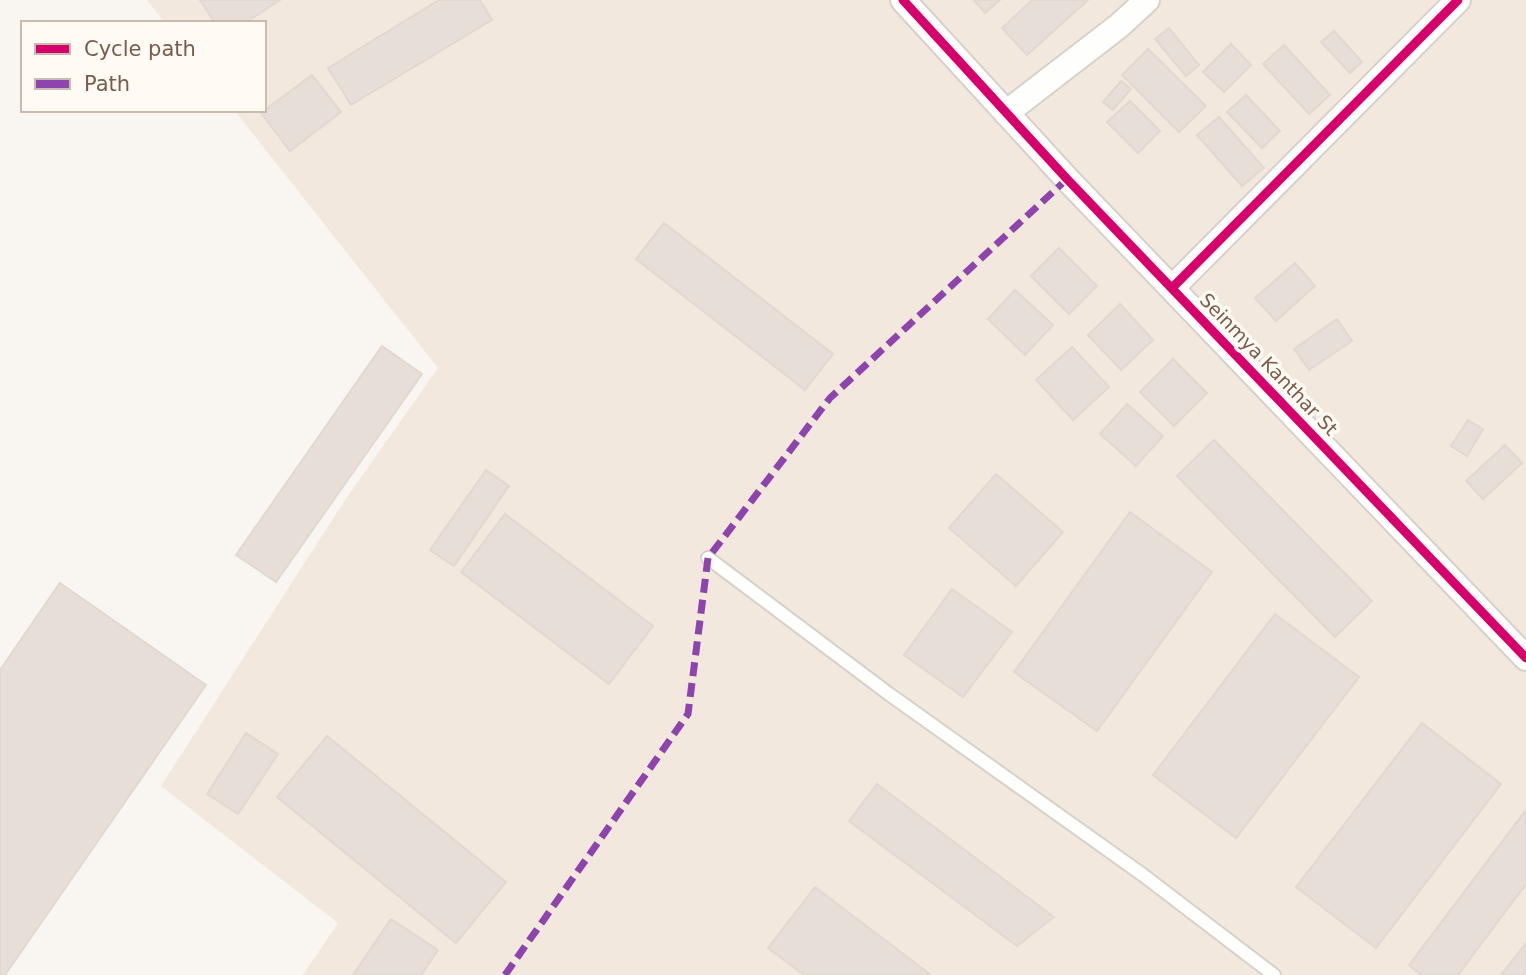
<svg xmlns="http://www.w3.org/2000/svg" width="1526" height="975" font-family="'DejaVu Sans',sans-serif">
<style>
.residential{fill:#f2e8de}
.building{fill:#e6ded7;stroke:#e2d8d2;stroke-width:2}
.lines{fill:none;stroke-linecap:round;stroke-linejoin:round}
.lane-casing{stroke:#d7d1cb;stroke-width:16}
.street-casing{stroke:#d7d1cb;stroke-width:28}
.lane{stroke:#fefefd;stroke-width:12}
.street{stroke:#fefefd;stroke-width:24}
.quiet{stroke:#8e44ad;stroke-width:7;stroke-dasharray:14 7;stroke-linecap:butt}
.cycleway-casing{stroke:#fffaf3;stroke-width:13}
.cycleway{stroke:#d6006c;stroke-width:9}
.labels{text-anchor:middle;stroke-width:7;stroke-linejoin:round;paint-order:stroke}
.street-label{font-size:19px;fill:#7a5c4d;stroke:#fffaf3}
</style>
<rect width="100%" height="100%" fill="#f9f5f0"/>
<path class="residential" d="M147 0H1526V975H303L338 923 161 786 345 500 438 368 234 110H264V23H165Z"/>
<path class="building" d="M200 0H280L245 23H215Z
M439 0H480L492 20 351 105 328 68Z
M974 0H1000L985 13Z
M1032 0H1088L1027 55 1002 28Z
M1169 28 1199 65 1186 76 1155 39Z
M1334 31 1362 62 1350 73 1321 42Z
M1231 44 1251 65 1224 92 1203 72Z
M1284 45 1330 95 1309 114 1263 64Z
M1148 49 1206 106 1179 132 1122 75Z
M312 75 341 112 290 151 261 113Z
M1121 81 1131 89 1113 110 1103 102Z
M1246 95 1280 131 1262 148 1227 112Z
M1130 101 1160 131 1138 153 1107 122Z
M1219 117 1264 168 1242 186 1197 135Z
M664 223 833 354 805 390 636 259Z
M1059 248 1097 286 1069 314 1031 276Z
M1295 263 1315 286 1276 321 1255 298Z
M1015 290 1053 325 1025 355 988 319Z
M1120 304 1153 340 1121 370 1088 335Z
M1337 319 1352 341 1309 370 1294 349Z
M382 346 422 374 276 582 236 555Z
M1072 347 1109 387 1073 420 1036 380Z
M1173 359 1207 393 1174 426 1140 392Z
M1127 404 1163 436 1136 466 1100 434Z
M1468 420 1483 429 1467 456 1451 446Z
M1214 440 1372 601 1335 637 1177 476Z
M1505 445 1522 463 1483 499 1466 481Z
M486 470 509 486 454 566 430 550Z
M996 474 1063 532 1016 586 949 528Z
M1130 512 1212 572 1097 731 1014 672Z
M505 514 653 626 609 684 461 572Z
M60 583 206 685 5 975H0V670Z
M952 589 1012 632 963 697 904 655Z
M1275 614 1359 677 1236 838 1153 775Z
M1422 723 1501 784 1376 948 1296 887Z
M246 733 278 754 238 814 207 794Z
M327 736 506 882 456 943 277 797Z
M877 784 1054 917 1017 946 849 821Z
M1526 810V884L1458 975H1421L1409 965Z
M815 887 931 975H804L768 948Z
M391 919 438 950 421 975H353Z
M1526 943V975H1501Z"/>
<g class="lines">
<defs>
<path id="lane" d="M708 558 889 694 1143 875 1274 975"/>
<path id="street" d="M903 0 1067 179 1526 658
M1006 113 1120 25 1147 0
M1172 288 1458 0"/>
</defs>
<use href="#lane" class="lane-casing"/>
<use href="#street" class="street-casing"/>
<use href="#lane" class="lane"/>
<use href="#street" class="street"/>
<path class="quiet" d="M505 975 688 714 708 558 830 398 1067 179"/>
<defs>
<path id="cycleway" d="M903 0 1067 179 1526 658
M1172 288 1458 0"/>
</defs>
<use href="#cycleway" class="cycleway-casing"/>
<use href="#cycleway" class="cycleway"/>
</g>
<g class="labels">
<g class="street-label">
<text transform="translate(1269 364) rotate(46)" y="7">Seinmya Kanthar St</text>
</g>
</g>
<rect x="21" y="21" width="245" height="91" fill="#fffaf3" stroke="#cabbb1" stroke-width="2"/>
<rect x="35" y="44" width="35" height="10" fill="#d6006c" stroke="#cabbb1" stroke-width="2"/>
<text x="84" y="56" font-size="21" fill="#7a5c4d">Cycle path</text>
<rect x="35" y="79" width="35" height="10" fill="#8e44ad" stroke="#cabbb1" stroke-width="2"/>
<text x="84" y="91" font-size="21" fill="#7a5c4d">Path</text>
</svg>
